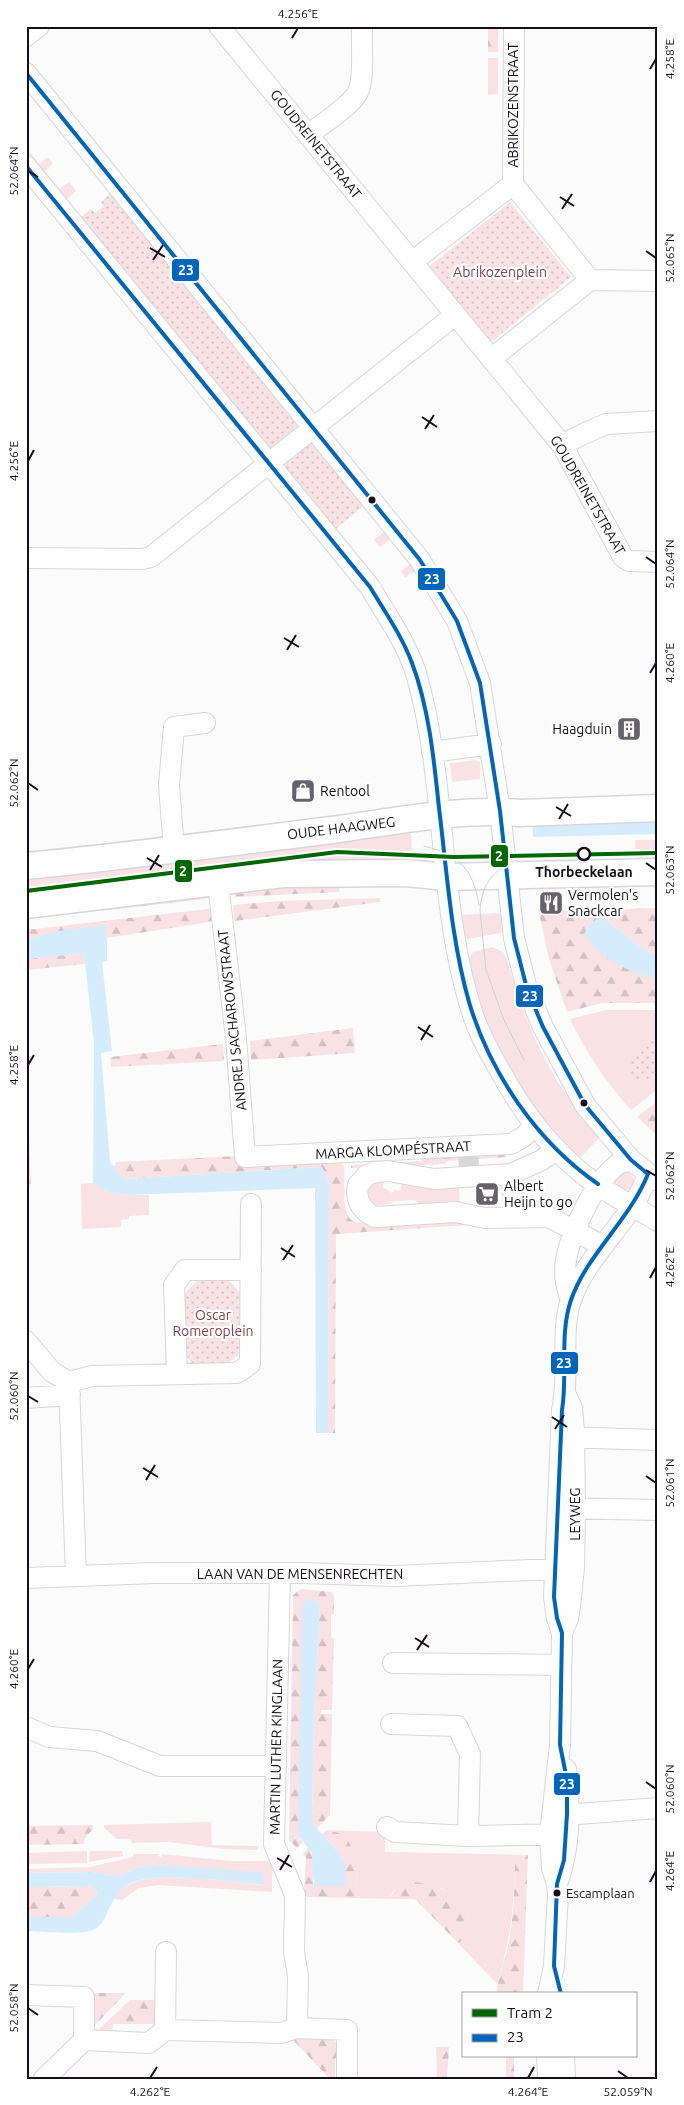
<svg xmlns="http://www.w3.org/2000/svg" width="684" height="2105" font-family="Ubuntu,sans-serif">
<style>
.grass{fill:#f8e2e4}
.forest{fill:url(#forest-firs)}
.park{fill:url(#park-dots)}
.water{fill:#d5ecfd}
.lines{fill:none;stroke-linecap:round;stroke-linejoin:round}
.minor-tunnel{stroke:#d8d8d9;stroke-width:20;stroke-dasharray:20 10;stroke-linecap:butt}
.minor-casing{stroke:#d8d6dc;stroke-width:22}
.major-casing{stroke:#d8d6dc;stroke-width:29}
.minor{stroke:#fefefe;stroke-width:20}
.major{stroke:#fefefe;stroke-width:26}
.tram{stroke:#d1d1d1;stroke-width:1}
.bus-1-casing{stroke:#fff;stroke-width:8}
.bus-1{stroke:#0065bd;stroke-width:4}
.tram-1-casing{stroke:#fff;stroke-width:8}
.tram-1{stroke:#060;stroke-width:4}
.ticks{fill:none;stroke:#140f1a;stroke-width:2}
.bus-dot{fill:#140f1a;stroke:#fff;stroke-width:2}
.stop-dot{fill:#fff;stroke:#140f1a;stroke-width:2.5}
.labels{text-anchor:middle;stroke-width:4.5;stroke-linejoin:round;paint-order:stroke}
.bus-label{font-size:13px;fill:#140f1a;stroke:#fff;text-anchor:start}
.street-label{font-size:14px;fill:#140f1a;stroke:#fff}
.park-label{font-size:14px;fill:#82414d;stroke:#fff}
.poi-label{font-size:14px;fill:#140f1a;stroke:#fff;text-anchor:start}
.stop-label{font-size:14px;font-weight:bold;fill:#140f1a;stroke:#fff}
.line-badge{stroke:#fff;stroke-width:2}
.badge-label{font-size:14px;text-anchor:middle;font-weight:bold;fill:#fff}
.neatline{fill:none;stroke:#140f1a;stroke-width:2}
.ticks-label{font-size:12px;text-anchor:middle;fill:#140f1a}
</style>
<defs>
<pattern id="forest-firs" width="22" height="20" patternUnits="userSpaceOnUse" patternTransform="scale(1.25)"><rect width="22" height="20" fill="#f8e2e4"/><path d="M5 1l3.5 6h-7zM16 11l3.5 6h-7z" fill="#d4c1c3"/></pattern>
<pattern id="park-dots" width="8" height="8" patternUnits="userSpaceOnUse" patternTransform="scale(1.25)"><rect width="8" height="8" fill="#f8e2e4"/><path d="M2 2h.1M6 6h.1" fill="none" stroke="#d4c1c3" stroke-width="1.8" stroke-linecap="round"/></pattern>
</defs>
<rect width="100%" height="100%" fill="#fbfbfb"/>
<path class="grass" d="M488 58H498V94L488 95Z
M26 147 39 164 48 157 53 164 45 171 59 189 69 182 76 191 67 199 81 217 79 219 26 151Z
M374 510 412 559 415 571 405 578 401 571 410 564 391 539 380 547 374 540 384 532 369 513Z
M476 760 480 762V779L452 782 450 763Z
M410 825 413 864 26 898V871Z
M635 840H658V859H636Z
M500 913 502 930 501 933 467 939 464 938 459 915Z
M492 947 503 952 506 957C521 1007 539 1058 571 1101 580 1113 591 1125 601 1136L578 1160 530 1106 486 1028 467 962 473 952Z
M606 1010H658V1089L631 1110C606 1082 586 1053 570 1019Z
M628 1171 635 1180 633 1191 628 1193 614 1185 612 1180 614 1175Z
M385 1176 383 1187 392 1193 394 1190 400 1191 403 1180 459 1183 460 1205 421 1207 415 1200 393 1201 391 1204C373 1206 367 1206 366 1186Z
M93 1183 107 1192 128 1195H149V1215L129 1216V1219L121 1220V1227L82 1229 81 1184Z
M211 1822 212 1845 258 1846V1850L224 1849 169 1842 132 1843 131 1839H117L104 1828V1825Z
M327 1830 385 1832V1852L528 1855 515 1864C514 1910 510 1940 497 1984L458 1943 466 1938 469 1915 459 1901 442 1888 394 1890 389 1899 355 1898 357 1876 344 1834Z
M87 1851V1863L26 1864V1853Z
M90 1851H122L123 1856 89 1862Z
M133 1854H158V1856L161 1857 162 1854 231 1861H272V1892L158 1885 139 1888 122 1900 113 1899C118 1893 123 1887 130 1884 158 1870 229 1882 262 1885L263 1873 158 1865 140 1867 117 1876 92 1872 26 1873V1869L90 1867 133 1857Z"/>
<path class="forest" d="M488 26H498V52H488Z
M274 887 339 888V892L235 897 236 890Z
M206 891V899L26 919V913Z
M380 898V902L234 921 233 905 280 901Z
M216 908V921L107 938 103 925 26 940V930Z
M538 908 567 911 658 908V955L648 953 605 919 602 918 589 925 585 933C604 958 628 971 658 979V1003H602L567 1012 549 959Z
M84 953 85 964 26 970V959Z
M353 1028 355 1053 251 1060 250 1041Z
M223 1044 224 1061 111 1067 110 1057Z
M658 1101V1136L637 1117Z
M26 1114H28L31 1185H26Z
M506 1150V1157L447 1161 445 1164 351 1168V1165L421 1161V1155Z
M238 1156 239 1166 339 1161 344 1166C345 1178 342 1208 349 1217 352 1222 357 1222 363 1223L462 1218 468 1225 336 1234 335 1433H328L329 1182 322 1167 124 1179 114 1167 116 1162Z
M301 1589 331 1592 334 1596V1613L331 1615V1637L334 1639 332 1710H321V1714H332L330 1815 317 1828 312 1823 314 1714 320 1604 299 1838 303 1842 297 1848 289 1840 293 1595Z
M93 1825V1829L85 1838 84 1844 26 1845V1826Z
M327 1830 344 1834C358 1855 358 1873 355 1898L307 1897 304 1894 306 1857 303 1854 308 1848C316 1858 313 1872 313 1884L345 1860 322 1834Z
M528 1855 523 1994H497C497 1977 505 1962 508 1945 514 1918 514 1892 515 1864Z
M415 1882C435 1884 462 1894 469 1916 471 1923 468 1931 466 1939L458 1943 415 1899H389L399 1885Z
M91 1886 96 1889 97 1895 72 1917H26V1887Z
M90 1993H126L91 2029Z
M130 2000H158L157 2024H113L112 2035 94 2034Z
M318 2033H326L342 2049V2058H335V2079H330L292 2039H318Z
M436 2047H449L447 2079H437Z
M506 2056H514V2079H506Z"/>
<path class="park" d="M114 190 368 502 332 532 79 219 91 209 95 213 104 206 101 202Z
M510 202 571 277 491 342 430 266Z
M658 1036V1075L651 1081 637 1079 631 1073V1057L644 1043Z
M227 1278 241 1294 242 1351 222 1369 193 1365 185 1354 183 1295 199 1279Z"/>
<path class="water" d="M658 817V834L533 837 532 820Z
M598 918 605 919 648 953 658 955V979C632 973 597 959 585 933L589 925Z
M104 925 107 938V961L102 962 112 1051 101 1053 110 1162 124 1179 322 1167 329 1182 328 1433H316L315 1188 128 1195 107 1192 93 1183 94 1043 84 953 26 959V940L59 931Z
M307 1599H313L320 1604 314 1714 312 1823 345 1860V1886H314L312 1853 298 1835 302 1606Z
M158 1865 263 1872V1885C230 1882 156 1870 129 1884 119 1890 113 1900 108 1911 105 1917 102 1925 95 1929 83 1936 42 1931 26 1931V1917H72L97 1895V1892L91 1886 26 1887V1873L92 1872 117 1876 140 1867Z"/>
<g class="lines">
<path class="minor-tunnel" d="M459 1166 487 1163"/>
<defs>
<path id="minor" d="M219 26 562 445 623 557 629 561 658 562
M26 36 39 26
M26 73 420 560 457 621 480 683 500 811 514 938 527 989 543 1027 585 1105 631 1160 658 1181
M308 135C322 124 350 107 358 92 365 77 361 44 362 26
M26 166 370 587C385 613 407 644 416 673 448 784 437 905 473 1015 481 1039 495 1062 507 1083 527 1118 553 1150 584 1175 606 1193 633 1206 658 1221
M513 184 514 26
M412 262 513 184
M590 280 658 281
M491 359 590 280 513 184
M562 445 581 435 606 424 658 421
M26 558 142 559 151 557 455 315
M432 752 491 744
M174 850 169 785 174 727 205 723
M218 883 236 1038 245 1157 511 1144 523 1137 535 1126
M556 1149 542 1160 511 1174 434 1179 388 1171 375 1172 366 1176 358 1185C355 1200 361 1211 375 1217L456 1212 485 1218 549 1217 603 1246
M511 1174 516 1217
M571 1301C568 1290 564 1281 565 1270 566 1241 593 1183 617 1165 620 1162 627 1162 631 1160
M26 1341 52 1372 69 1382 76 1576
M177 1373 174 1285 185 1270H251
M69 1382 92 1376 237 1373 250 1364 251 1204
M26 1398 70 1395
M562 1437 658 1440
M562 1508 658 1510
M280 1573 274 1844 295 1895 294 1952 298 1976 297 2028 347 2030V2079
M26 1578 155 1573H302L395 1576 574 1568
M562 1633 557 1618 554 1597 562 1410C570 1376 560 1331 571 1300 587 1253 633 1221 648 1174
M393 1663 561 1665
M391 1724 457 1726 470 1754 468 1836
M26 1727 49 1737 97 1741 160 1766H276
M556 1813 578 1814 658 1808
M387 1827 395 1832 468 1836 566 1834
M558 1881C570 1847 570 1804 566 1769
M548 1994 554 1966 558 1894 557 1884 552 1868 550 1834 560 1745 562 1633 568 1619 570 1606 574 1568 575 1508 574 1433 572 1408 566 1395
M26 1995 84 1997V2040L149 2043 165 2030 281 2033 297 2028
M165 2030 166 1952
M547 2056 548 2079
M564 2056 565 2079
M44 2079 84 2040"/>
<path id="major" d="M26 866C131 856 235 842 339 829 397 821 461 808 520 813L658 808
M26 905 283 874 406 873 447 877 658 872"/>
</defs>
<use href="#minor" class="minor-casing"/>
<use href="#major" class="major-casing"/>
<use href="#minor" class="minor"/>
<use href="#major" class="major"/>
<path class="tram" d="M424 846C460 855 473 869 479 905
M524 1060 504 1020 486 970 480 910C482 877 501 864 530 855"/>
<defs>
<path id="bus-1" d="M26 73 420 560 457 621 480 683 500 811 514 938 527 989 543 1027 585 1105 631 1160 648 1174
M26 166 370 587C385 612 402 636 412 663 429 708 434 760 439 808 447 872 451 939 469 1002 490 1073 537 1142 598 1184
M561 1994 554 1966 557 1884 564 1860 567 1814V1780L560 1745 562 1633 557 1618 554 1597 562 1410C568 1374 559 1335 571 1300 587 1254 629 1221 648 1174"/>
</defs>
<use href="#bus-1" class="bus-1-casing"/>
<use href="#bus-1" class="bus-1"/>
<defs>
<path id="tram-1" d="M26 891 337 852 454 857 658 853"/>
</defs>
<use href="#tram-1" class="tram-1-casing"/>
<use href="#tram-1" class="tram-1"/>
</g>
<path class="ticks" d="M292 38 298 28M650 69 656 59M28 171 38 177M560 197 574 206M562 209 572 194M150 248 165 257M646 251 656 258M153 260 163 245M422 417 437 427M425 429 434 415M28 461 34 450M646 557 656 564M284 638 299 647M287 650 296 635M650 673 656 663M28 783 38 790M556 807 571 816M559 819 568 804M147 858 162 867M646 863 656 870M150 870 159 855M418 1027 433 1037M421 1040 430 1025M28 1065 34 1055M646 1170 656 1176M281 1248 295 1257M283 1260 293 1245M650 1278 656 1267M28 1396 38 1402M552 1417 567 1427M555 1429 564 1415M143 1468 158 1477M646 1476 656 1483M146 1480 155 1465M415 1638 429 1647M417 1650 427 1635M28 1669 34 1659M646 1782 656 1789M277 1858 292 1867M280 1870 289 1855M650 1882 656 1871M28 2008 38 2015M618 2071 628 2078M150 2078 157 2067M528 2078 534 2067"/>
<defs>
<symbol id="building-square" viewBox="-11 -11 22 22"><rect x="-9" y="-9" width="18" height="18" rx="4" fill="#656269" stroke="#fff"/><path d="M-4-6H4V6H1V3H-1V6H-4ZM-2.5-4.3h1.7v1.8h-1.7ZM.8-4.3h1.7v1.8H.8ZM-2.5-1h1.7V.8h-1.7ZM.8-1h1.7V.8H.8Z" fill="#fff"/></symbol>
<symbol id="shop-square" viewBox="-11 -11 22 22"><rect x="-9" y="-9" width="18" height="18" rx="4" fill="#656269" stroke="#fff"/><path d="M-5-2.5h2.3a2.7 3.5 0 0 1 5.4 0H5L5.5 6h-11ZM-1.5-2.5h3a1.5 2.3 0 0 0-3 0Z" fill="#fff"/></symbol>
<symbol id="restaurant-square" viewBox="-11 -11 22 22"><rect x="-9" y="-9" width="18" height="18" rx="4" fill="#656269" stroke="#fff"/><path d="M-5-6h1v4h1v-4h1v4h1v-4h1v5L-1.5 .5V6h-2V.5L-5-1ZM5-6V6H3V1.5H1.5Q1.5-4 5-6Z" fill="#fff"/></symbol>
<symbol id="supermarket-square" viewBox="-11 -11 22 22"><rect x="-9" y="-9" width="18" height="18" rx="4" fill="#656269" stroke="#fff"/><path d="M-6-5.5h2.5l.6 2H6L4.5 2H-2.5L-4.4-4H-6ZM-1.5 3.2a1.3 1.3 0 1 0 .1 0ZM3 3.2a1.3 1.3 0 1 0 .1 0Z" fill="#fff"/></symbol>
</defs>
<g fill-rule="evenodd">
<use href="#building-square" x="615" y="715" width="28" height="28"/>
<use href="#shop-square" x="289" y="777" width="28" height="28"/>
<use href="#restaurant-square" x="537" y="889" width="28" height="28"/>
<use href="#supermarket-square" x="473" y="1180" width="28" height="28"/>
</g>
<g class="bus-dot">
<circle cx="372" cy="500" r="4.5"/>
<circle cx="584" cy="1103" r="4.5"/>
<circle cx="557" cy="1893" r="4.5"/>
</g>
<circle class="stop-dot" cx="584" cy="854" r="6"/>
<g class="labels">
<g class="bus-label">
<text x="566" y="1898">Escamplaan</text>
</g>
<g class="street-label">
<text transform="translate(513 105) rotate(-90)" y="5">ABRIKOZENSTRAAT</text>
<text transform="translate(316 144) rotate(51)" y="5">GOUDREINETSTRAAT</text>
<text transform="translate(588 495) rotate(60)" y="5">GOUDREINETSTRAAT</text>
<text transform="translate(341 828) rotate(-7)" y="5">OUDE HAAGWEG</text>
<text transform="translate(232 1020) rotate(-96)" y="5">ANDREJ SACHAROWSTRAAT</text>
<text transform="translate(393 1150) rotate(-3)" y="5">MARGA KLOMPÉSTRAAT</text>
<text transform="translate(575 1514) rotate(-90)" y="5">LEYWEG</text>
<text x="300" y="1579">LAAN VAN DE MENSENRECHTEN</text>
<text transform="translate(276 1747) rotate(-89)" y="5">MARTIN LUTHER KINGLAAN</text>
</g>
<g class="park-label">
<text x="500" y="277">Abrikozenplein</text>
<text x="213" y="1320">Oscar<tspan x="213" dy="16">Romeroplein</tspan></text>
</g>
<g class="poi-label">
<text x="612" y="734" text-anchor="end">Haagduin</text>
<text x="320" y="796">Rentool</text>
<text x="568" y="900">Vermolen's<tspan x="568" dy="16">Snackcar</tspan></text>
<text x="504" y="1191">Albert<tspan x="504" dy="16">Heijn to go</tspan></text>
</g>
<g class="stop-label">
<text x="584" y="877">Thorbeckelaan</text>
</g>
</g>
<g class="line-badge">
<rect x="171" y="258" width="29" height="24" rx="5" fill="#0065bd"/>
<rect x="417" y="567" width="29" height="24" rx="5" fill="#0065bd"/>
<rect x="490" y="844" width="19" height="24" rx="5" fill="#060"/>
<rect x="174" y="859" width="19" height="24" rx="5" fill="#060"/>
<rect x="515" y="984" width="29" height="24" rx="5" fill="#0065bd"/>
<rect x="550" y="1351" width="29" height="24" rx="5" fill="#0065bd"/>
<rect x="553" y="1772" width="28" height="24" rx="5" fill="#0065bd"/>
</g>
<g class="badge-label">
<text x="186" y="275">23</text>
<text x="432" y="584">23</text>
<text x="499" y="861">2</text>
<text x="183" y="876">2</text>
<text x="530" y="1001">23</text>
<text x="564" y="1368">23</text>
<text x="567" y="1789">23</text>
</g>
<rect width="684" height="2105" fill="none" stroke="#ffffff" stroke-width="55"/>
<rect x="462" y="1992" width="175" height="65" fill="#ffffff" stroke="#a19fa3"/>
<rect x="472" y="2009" width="25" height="8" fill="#006600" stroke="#a19fa3"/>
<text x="507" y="2018" font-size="15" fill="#140f1a">Tram 2</text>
<rect x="472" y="2034" width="25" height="8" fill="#0065bd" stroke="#a19fa3"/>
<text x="507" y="2042" font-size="15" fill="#140f1a">23</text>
<rect x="28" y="28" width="628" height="2050" class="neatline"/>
<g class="ticks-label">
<text x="298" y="18">4.256°E</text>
<text transform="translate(670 59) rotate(-90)" y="4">4.258°E</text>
<text transform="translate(14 171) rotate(-90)" y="4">52.064°N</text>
<text transform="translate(670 258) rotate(-90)" y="4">52.065°N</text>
<text transform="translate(14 461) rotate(-90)" y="4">4.256°E</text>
<text transform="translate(670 564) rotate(-90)" y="4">52.064°N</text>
<text transform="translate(670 663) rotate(-90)" y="4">4.260°E</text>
<text transform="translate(14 783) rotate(-90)" y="4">52.062°N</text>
<text transform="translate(670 870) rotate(-90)" y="4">52.063°N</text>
<text transform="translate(14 1065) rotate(-90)" y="4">4.258°E</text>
<text transform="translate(670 1176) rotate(-90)" y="4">52.062°N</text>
<text transform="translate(670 1267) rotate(-90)" y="4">4.262°E</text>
<text transform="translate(14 1396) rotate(-90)" y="4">52.060°N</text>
<text transform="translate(670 1483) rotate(-90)" y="4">52.061°N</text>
<text transform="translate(14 1669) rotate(-90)" y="4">4.260°E</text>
<text transform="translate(670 1789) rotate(-90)" y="4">52.060°N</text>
<text transform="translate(670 1871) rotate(-90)" y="4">4.264°E</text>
<text transform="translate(14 2008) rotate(-90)" y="4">52.058°N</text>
<text x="150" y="2096">4.262°E</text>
<text x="528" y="2096">4.264°E</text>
<text x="628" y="2096">52.059°N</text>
</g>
</svg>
